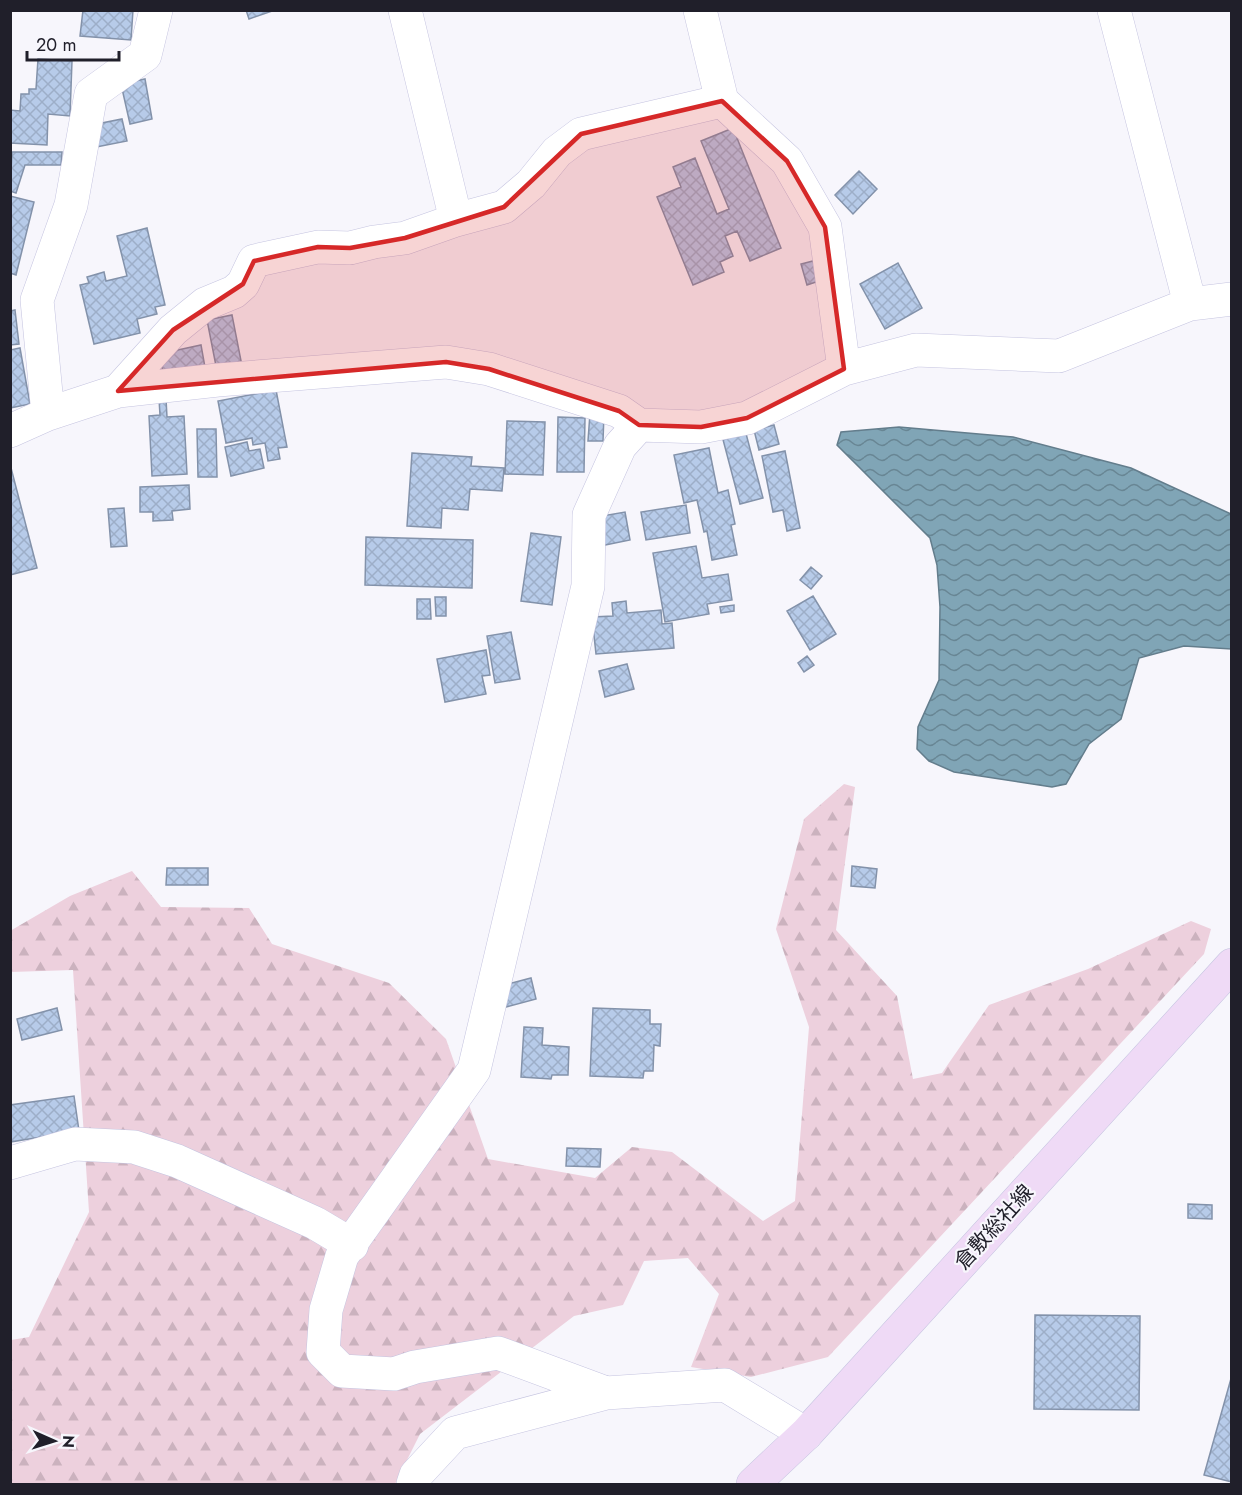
<svg xmlns="http://www.w3.org/2000/svg" width="1242" height="1495" font-family="Jost,'Noto Sans JP',sans-serif">
<style>
.forest{fill:url(#forest-firs)}
.water{fill:url(#water-waves);stroke:#637d8c;stroke-width:1.5}
.building{fill:url(#building-cross-hatch);stroke:#8392aa;stroke-width:1.5}
.lines{fill:none;stroke-linecap:round;stroke-linejoin:round}
.street-casing{stroke:#c5c4e0;stroke-width:34}
.secondary-casing{stroke:#c5c4e0;stroke-width:34}
.street{stroke:#fff;stroke-width:33}
.secondary{stroke:#efdaf6;stroke-width:33}
.marked{fill:#d62828;fill-opacity:0.2;stroke:#d62828;stroke-width:4.5;stroke-linejoin:round}
.labels{text-anchor:middle;stroke-width:4.5;stroke-linejoin:round;paint-order:stroke}
.street-label{font-size:21px;fill:#201f2a;stroke:#f7f6fc}
</style>
<defs>
<pattern id="forest-firs" width="22" height="20" patternUnits="userSpaceOnUse" patternTransform="scale(1.5)"><rect width="22" height="20" fill="#edd0dd"/><path d="M5 1l3.5 6h-7zM16 11l3.5 6h-7z" fill="#cbb2be"/></pattern>
<pattern id="water-waves" width="16" height="10" patternUnits="userSpaceOnUse" patternTransform="scale(1.5)"><rect width="16" height="10" fill="#80a5b6"/><path d="M0 5q4-4 8 0t8 0" fill="none" stroke="#688694"/></pattern>
<pattern id="building-cross-hatch" width="8" height="8" patternUnits="userSpaceOnUse" patternTransform="scale(1.5)"><rect width="8" height="8" fill="#b7cbe9"/><path d="M0 0l8 8M0 8l8-8" fill="none" stroke="#9daec8"/></pattern>
</defs>
<rect width="100%" height="100%" fill="#f7f6fc"/>
<path class="forest" d="M844 784 855 787 836 930 897 996 913 1079 942 1073 989 1005 1088 969 1191 921 1211 929 1204 954 828 1357 751 1377 691 1367 719 1294 688 1258 644 1261 623 1305 574 1316 420 1434 395 1484H11V1340L29 1337 89 1212 73 970 11 972 10 931 70 896 132 871 161 907 249 908 272 944 389 983 446 1039 488 1159 595 1178 632 1147 672 1152 763 1221 795 1201 809 1027 776 929 804 819Z"/>
<path class="water" d="M899 427 1013 437 1131 468 1231 514V649L1184 646 1139 658 1121 719 1089 744 1066 784 1052 787 954 772 929 761 917 749 918 727 939 680 940 607 937 565 930 538 837 445 841 432Z"/>
<path class="building" d="M83 10H133L131 40 80 36Z
M246 10H275L249 19Z
M38 59 72 61 70 116 48 114 47 145 10 143V110L20 111 21 94H29V89H36Z
M145 79 152 119 130 124 121 84Z
M122 119 127 141 91 148 97 124Z
M733 128 781 248 750 261 737 231 725 236 733 256 720 262 724 272 693 285 657 197 681 187 673 167 695 158 717 214 729 209 701 141Z
M12 152H62L61 165H25L16 193 10 191Z
M859 171 877 189 853 214 835 195Z
M10 196 34 202 16 275 10 273Z
M147 228 165 305 155 307 157 314 137 319 140 333 94 344 80 285 89 283 87 277 104 272 106 281 127 276 117 236Z
M813 261 819 281 807 285 801 264Z
M898 263 922 308 885 329 860 284Z
M15 310 19 344 10 345V311Z
M232 315 242 366 217 371 207 320Z
M201 345 206 373 165 381 159 354Z
M20 348 30 404 10 408V350Z
M276 390 287 447 278 448 280 459 268 461 265 443 253 445 252 438 226 443 218 401Z
M159 399H166L167 417 184 416 187 474 152 476 149 416 160 415Z
M590 413 604 414 603 441H588Z
M558 417 585 418 584 472H557Z
M507 421 545 422 543 475 505 474Z
M774 425 779 444 759 450 754 430Z
M744 426 763 498 740 504 721 432Z
M197 429H216L217 477H198Z
M247 442 249 451 260 449 264 468 231 476 225 447Z
M709 448 718 493 728 490 735 524 731 525 737 555 712 560 707 531 704 532 697 500 684 503 674 455Z
M785 451 800 528 787 531 783 510 773 512 762 456Z
M412 453 472 457 471 466 504 468 502 491 470 489 468 510 442 508 441 528 407 526Z
M10 464 37 568 10 575Z
M189 485 190 509 172 511 173 520 153 521V512H140V487Z
M686 505 690 533 646 540 641 512Z
M124 508 127 546 111 547 108 509Z
M625 512 630 540 600 546 596 517Z
M531 533 561 537 552 605 521 601Z
M366 537 473 540 472 588 365 585Z
M696 546 702 578 728 574 732 600 707 604 709 614 665 622 653 553Z
M811 567 822 576 811 589 800 580Z
M813 596 836 634 810 650 787 611Z
M435 597H446V616H436Z
M417 599H430L431 619H417Z
M626 601 627 613 661 610 662 624 672 623 674 648 596 654 592 617 613 616 612 603Z
M734 605V611L721 613 720 607Z
M511 632 520 679 495 683 487 636Z
M486 650 490 675 482 676 486 694 445 702 437 659Z
M807 656 814 665 804 672 798 663Z
M627 664 634 689 605 697 599 671Z
M852 866 877 869 875 888 851 886Z
M167 868H208V885H166Z
M531 978 536 999 502 1008 497 987Z
M57 1008 62 1030 22 1040 17 1019Z
M593 1008 650 1010V1024H661L660 1046 654 1045 653 1071H644L643 1078 590 1076Z
M524 1027 543 1028 542 1045 569 1047 568 1075H552L551 1079 521 1077Z
M74 1096 79 1131 10 1142V1105Z
M567 1148 601 1149 600 1167 566 1166Z
M1188 1204 1212 1205V1219L1188 1218Z
M1035 1315 1140 1316 1139 1410 1034 1409Z
M1232 1375V1482L1204 1475Z"/>
<g class="lines">
<defs>
<path id="street" d="M405 10 456 220
M700 10 722 101 787 161 825 227 844 369
M1114 10 1190 304
M118 391 173 330 205 304 234 292 243 284 254 261 318 247 350 248 374 242 405 238 456 220 504 207 531 184 557 152 581 134 722 101
M48 414 37 300 71 205 91 94 145 55 156 10
M10 431 48 414 118 391 218 380 446 362 489 369 619 411 639 425 701 427 747 418 844 369 916 350 1059 356 1190 304 1232 299
M10 1163 75 1144 134 1147 177 1161 315 1223 352 1245
M606 1393 498 1353 415 1367 394 1374 342 1371 323 1352 326 1310 342 1256 474 1070 588 586 589 515 620 446 639 425
M413 1484 416 1475 455 1433 606 1393 725 1385 806 1434"/>
<path id="secondary" d="M753 1484 806 1434 1232 965"/>
</defs>
<use href="#street" class="street-casing"/>
<use href="#secondary" class="secondary-casing"/>
<use href="#street" class="street"/>
<use href="#secondary" class="secondary"/>
</g>
<path class="marked" d="M722 101 787 161 825 227 844 369 747 418 701 427 639 425 619 411 489 369 446 362 118 391 173 330 243 284 254 261 318 247 350 248 405 238 504 207 581 134Z"/>
<g class="labels">
<g class="street-label">
<text transform="translate(994 1227) rotate(-48)" y="7">倉敷総社線</text>
</g>
</g>
<rect width="1242" height="1495" fill="none" stroke="#201f2a" stroke-width="24"/>
<g transform="translate(54 1441) rotate(93)" stroke="#f7f6fc" stroke-width="4.5" paint-order="stroke">
<path d="M0-4.5L10 22L0 15L-10 22Z" fill="#201f2a"/>
<text y="-9" font-size="16" font-weight="bold" text-anchor="middle" fill="#201f2a">N</text>
</g>
<path d="M27 51v9h92v-9" fill="none" stroke="#201f2a" stroke-width="3"/>
<text x="36" y="51" font-size="18" fill="#201f2a" stroke="#f7f6fc" stroke-width="4.5" paint-order="stroke">20 m</text>
</svg>
